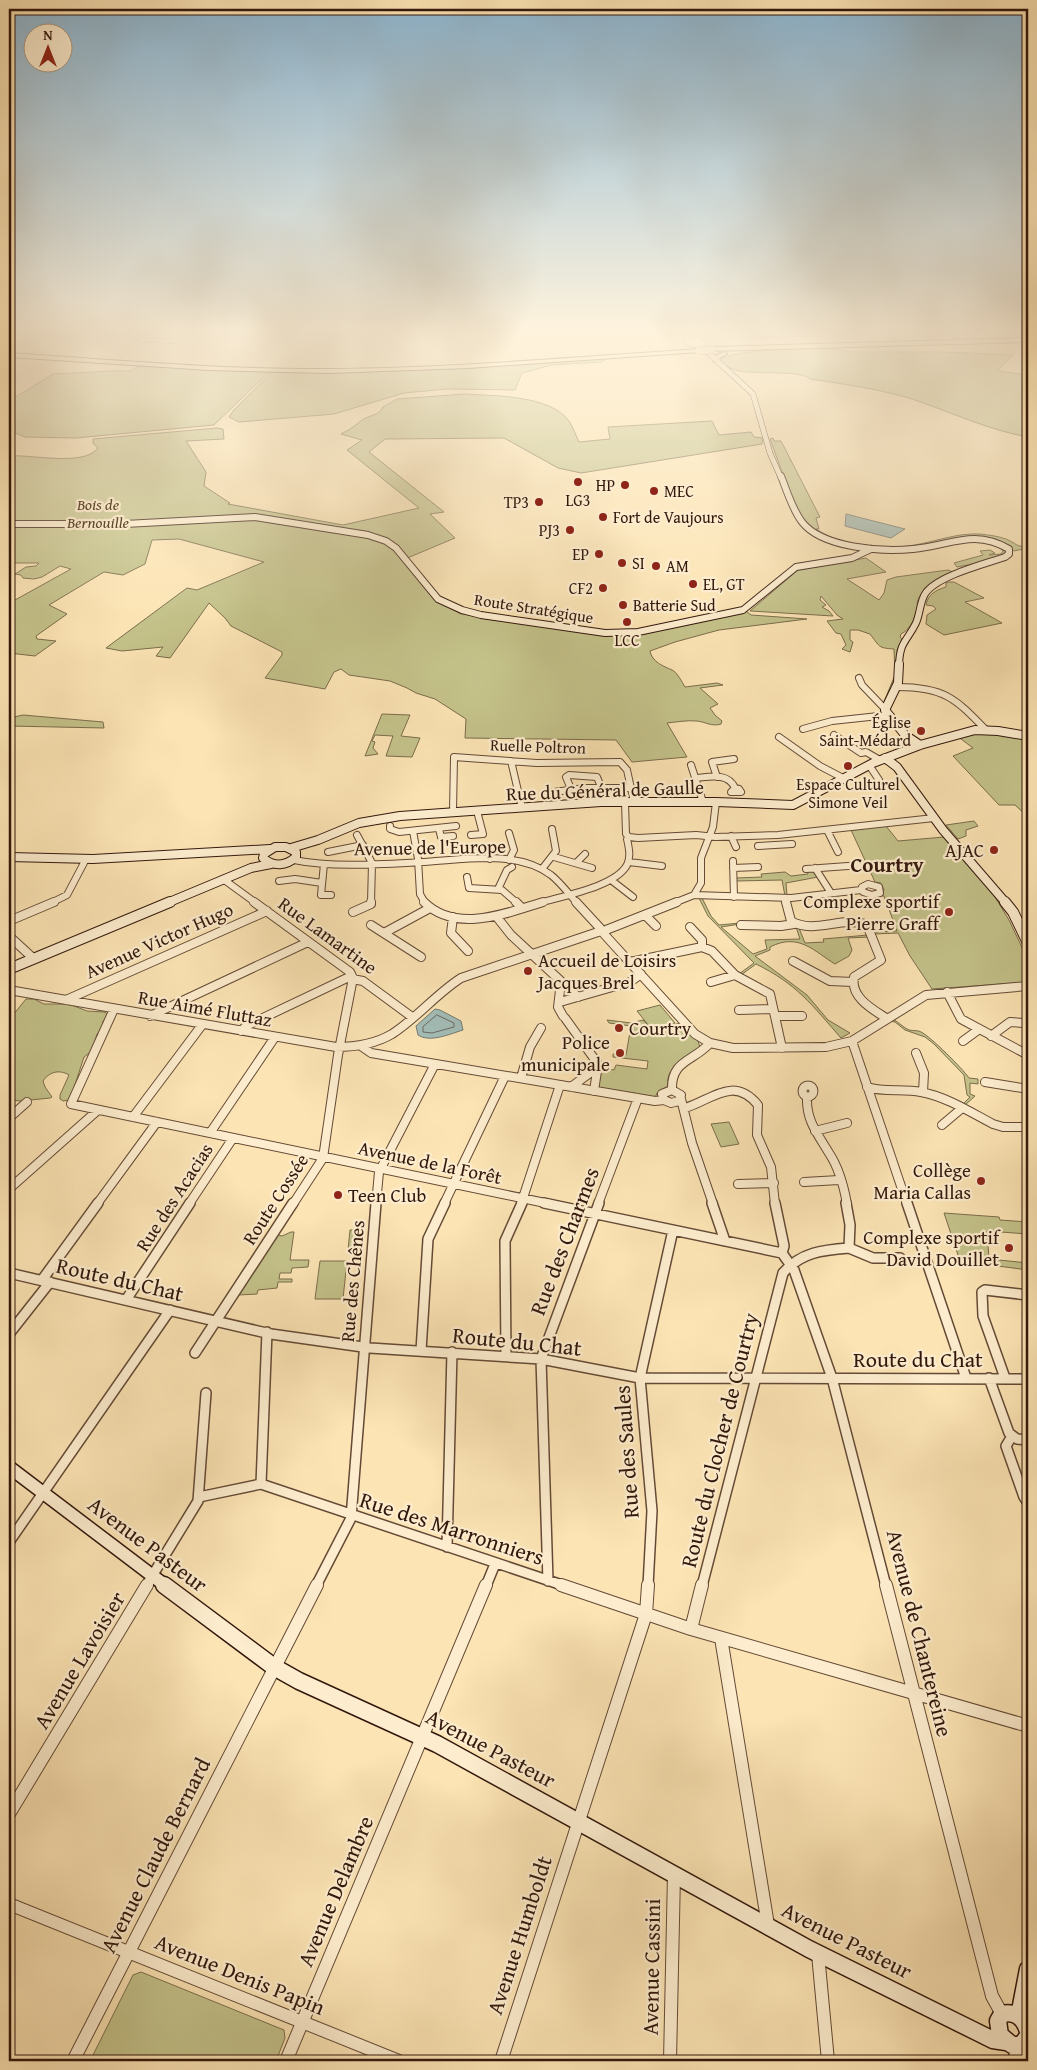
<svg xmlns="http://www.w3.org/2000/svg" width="1037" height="2070" font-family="'Gentium Book Plus',serif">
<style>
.green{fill:#c4c28a;stroke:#7b6c4b}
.water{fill:#a2bcb6;stroke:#757a72}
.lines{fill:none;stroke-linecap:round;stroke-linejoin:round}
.shore{stroke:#6a6a61;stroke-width:1}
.street-far4-casing{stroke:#644a36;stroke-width:5}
.street-far3-casing{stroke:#644a36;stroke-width:8}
.street-far2-casing{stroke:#644a36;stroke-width:10}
.street-far1-casing{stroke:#644a36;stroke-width:12}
.street-casing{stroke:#644a36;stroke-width:14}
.secondary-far5-casing{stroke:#32170c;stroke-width:6}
.secondary-far4-casing{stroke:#32170c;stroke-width:8}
.secondary-far3-casing{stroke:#32170c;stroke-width:10}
.secondary-far2-casing{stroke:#32170c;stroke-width:12}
.secondary-far1-casing{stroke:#32170c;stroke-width:15}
.secondary-casing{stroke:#32170c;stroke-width:19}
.highway-casing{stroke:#32170c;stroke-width:2}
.street-far4{stroke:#fdedce;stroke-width:4}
.street-far3{stroke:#fdedce;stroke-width:6}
.street-far2{stroke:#fdedce;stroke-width:8}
.street-far1{stroke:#fdedce;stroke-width:9}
.street{stroke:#fdedce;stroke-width:12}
.secondary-far5{stroke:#fdedce;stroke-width:5}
.secondary-far4{stroke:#fdedce;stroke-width:6}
.secondary-far3{stroke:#fdedce;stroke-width:8}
.secondary-far2{stroke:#fdedce;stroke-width:10}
.secondary-far1{stroke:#fdedce;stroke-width:12}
.secondary{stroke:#fdedce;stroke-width:16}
.highway{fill:#fce4b4;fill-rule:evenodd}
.highway-bridge-casing{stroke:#32170c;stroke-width:8;stroke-linecap:butt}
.highway-bridge{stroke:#fce4b4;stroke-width:7}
.poi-dot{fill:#8f2418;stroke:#fdedce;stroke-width:2}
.labels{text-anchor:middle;stroke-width:4.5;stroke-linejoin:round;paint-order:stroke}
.far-poi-label{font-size:16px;fill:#32170c;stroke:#fdedce;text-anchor:end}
.far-park-label{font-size:16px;font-style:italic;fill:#5e4a32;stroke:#fdedce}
.far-street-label{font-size:16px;fill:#32170c;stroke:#fdedce}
.street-label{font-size:19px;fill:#32170c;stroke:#fdedce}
.poi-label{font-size:19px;fill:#32170c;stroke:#fdedce;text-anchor:end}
.quarter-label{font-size:21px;font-weight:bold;fill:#32170c;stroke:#fdedce}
.near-street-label{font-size:22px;fill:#32170c;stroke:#fdedce}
</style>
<rect width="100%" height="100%" fill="#fce4b4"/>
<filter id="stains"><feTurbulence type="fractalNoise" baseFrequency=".004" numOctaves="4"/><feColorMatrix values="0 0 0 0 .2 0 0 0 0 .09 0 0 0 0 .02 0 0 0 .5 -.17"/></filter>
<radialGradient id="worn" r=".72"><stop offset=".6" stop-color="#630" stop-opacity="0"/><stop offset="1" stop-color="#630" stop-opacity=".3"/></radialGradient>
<path class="green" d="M829 348 851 352H945L1013 355 997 371 1028 375V437C988 430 951 412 912 399 879 389 844 384 810 379 801 369 749 376 732 369 727 367 723 363 719 359 748 348 797 349 829 348Z
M608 358 602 362 552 365 522 373 515 390 447 389 404 393 334 414 239 422 229 417 234 410 272 372H323Z
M140 366 269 372 214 425 76 438 25 437 10 431 16 427 9 423V401L53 374 110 371H129Z
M465 394C495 396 550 395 569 421 573 427 576 436 579 442L610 439 608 427 712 421 719 435 751 432 754 437 763 438 762 444 581 473 558 468 504 438 385 439 369 452 444 512 430 514 455 538 405 559 435 600 461 614 612 635 746 611 751 615 807 619 719 630 675 642 650 651C652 662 663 666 672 670 677 672 682 682 685 687L717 683 723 685 700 688 718 704 710 708 715 715 722 721 721 724C712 727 706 722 697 721 687 720 677 722 667 723L687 757 632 762 616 740 465 738 466 719 435 699 416 693 407 688 390 681 349 675 341 669 334 672 325 689 265 678 282 655V652L231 626 225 618 209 603 170 658 156 656 163 647 122 651 106 648 187 588 197 590 264 562 179 539 152 540 145 564 123 575 104 572 49 605 67 614 36 636 37 639 56 641 35 656 9 653V601L15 600 71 569 60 566 42 577 34 579 23 578 21 575 15 574 26 567 36 566 39 563H9V456C31 454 84 467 98 448L93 443V439L217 428 223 429 224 439 186 441 206 472 204 486 230 503 228 504 343 525 419 508 347 450 362 440 341 434C349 430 355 426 362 420 369 415 379 416 383 407L397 399Z
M773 438 774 441H781L820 517 816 518 819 529H816C845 548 887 551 920 544 940 540 958 533 980 534 988 535 998 536 1006 539 1016 543 1017 548 1028 546V548L1014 551 1007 545 990 539 922 546 875 548 829 539 803 521 789 491 770 439Z
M962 539C976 538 991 539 1004 547L1007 553 988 561 957 567 954 563 983 555 980 551 990 550 995 553 989 555 1001 554 1003 551C989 531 957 545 938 545Z
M866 558 886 572 847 579 879 600 884 593 887 580 896 577 948 570 953 572C937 580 923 584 917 603L919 607C915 618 912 628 901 634L900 637 902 639 897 650 898 675 883 704 895 675 894 649C878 648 880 647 870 634L858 630H850V640L853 642 850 652 842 649 846 645 841 634 836 633 827 621 843 619 837 615 821 596 820 600 826 605 822 607 829 611 833 616 750 611 798 570Z
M949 582H954L984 598 965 602 1002 623 944 635 926 624 927 615 936 609 933 606 926 605C928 594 936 590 946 587V583Z
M382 714 410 715 401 736 420 738 412 757 386 756 393 736 375 735 372 741 375 742 373 748 378 754 365 756Z
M23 715 103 722 104 728 9 726V718Z
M985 733 1028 739V817L1015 805H999L953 756 973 748 957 736Z
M974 821 978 826 966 830V836L958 839 946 825Z
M886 826 898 841 944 837 992 892 1009 920 1028 960V982L932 989 910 956 898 933 874 934V932L897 931 884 896H880L884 890 881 883 875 882 851 830Z
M806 870 813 872 818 877 786 883 787 896H785L782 880 736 881V878L762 877 761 874 785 872 791 876 808 874Z
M699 898H702L711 916 719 925 740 923V924L721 927 753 954 767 949 765 940 800 939 796 927 799 928 805 943 824 942 823 939 868 935 869 937 848 938 852 950 849 956 835 964C815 952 799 932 770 947V950L755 956 807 995 828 1020 850 1033 841 1038C812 1005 797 984 756 964L741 975 739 974 754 963 708 916Z
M26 999H34L44 1004H69L87 1011 104 1012 108 1014V1017L103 1021 102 1030 97 1034 92 1051 84 1057 70 1100 63 1101 60 1099V1095L69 1075C59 1069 49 1072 43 1081L45 1087 52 1097 50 1098 21 1101 9 1100V1020Z
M660 1005 675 1023 653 1030 680 1023 698 1041 700 1047C688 1061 665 1064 668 1086L657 1093 655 1098 600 1088 598 1081 603 1068 614 1070 616 1065 647 1069 648 1061 613 1057V1054L626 1055 631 1026 609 1023 607 1020 631 1023 643 1020 649 1026 637 1011Z
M893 1019C898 1022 904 1028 909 1030 913 1031 918 1030 921 1032 930 1036 963 1069 969 1078L978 1079V1084L970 1083V1094L975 1096 964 1106 962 1105 970 1097 967 1095 964 1075 934 1044 925 1037 905 1030 895 1022 889 1021Z
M729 1122 739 1144 721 1147 711 1124Z
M944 1213 999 1217 1000 1220 1028 1222V1234L987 1231 989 1259 1028 1263V1270L960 1261Z
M350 1230H364L362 1250H348Z
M291 1232H294L290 1260H309L308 1267 292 1268 291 1273H280L279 1279H292V1282H278L277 1288 258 1290 257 1294 239 1295 278 1235 282 1236Z
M320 1261H347L343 1299H315Z
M141 1972 284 2030 285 2038 276 2061H90L133 1975Z"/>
<path class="water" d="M846 514 905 529 891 538 845 526Z
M435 1009 440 1010 461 1021 463 1030C450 1034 430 1043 418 1035L416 1026Z"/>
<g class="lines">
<path class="shore" d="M437 1015 454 1023V1027L432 1033 423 1032V1027Z"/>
<defs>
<path id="street-far4" d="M147 329 139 340 177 341 180 340 187 329
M763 329H771
M979 329H1014
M1009 330 1028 333
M953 332 954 336 974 335
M731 335 808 334 826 329
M930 336 935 331
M98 340 110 329"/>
<path id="street-far3" d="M859 678 862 685 885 709
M897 687C944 687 955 698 986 730
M803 729 832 721 888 715
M834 735 861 753 866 752 880 760
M779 737 820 766 843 778
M511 761 522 808
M691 765 703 802
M869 765 879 780
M717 777 712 762 734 759
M695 778C709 777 728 772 735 788
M735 788 739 789 741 792H731Z
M571 789 566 777 569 775 597 777 601 787
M546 793 585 788H631
M625 802 626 834 629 837 638 838 696 835 716 837 778 835 934 818
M453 812 454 757 537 763 620 762 627 770 634 802
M390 826V829L399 832 456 826
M439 829 441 837 453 836
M827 830 838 852
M413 831 418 859 420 894 425 903
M509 833 514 850 509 860
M357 835 372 863 371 903
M471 835 483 834 477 811
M731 836 736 847
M758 846 792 844
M487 848 490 859
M328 852 363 845
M554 857 592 868
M294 860C332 868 384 864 424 862 463 860 516 849 551 875 560 882 569 894 577 903
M733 861 734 897
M577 862 585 854
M629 862 662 866
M324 864 321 895H331
M733 868 758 867
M815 868 831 893
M542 869 556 851 552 829
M806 869 862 865
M467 877 469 888 502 890 517 903
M223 879 256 903
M611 880 633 897
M279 881 295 879 322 883
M868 884 879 887 880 893 872 895 863 892 862 887Z
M499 887 507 870 512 867
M694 895 701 883V858L713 827 716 802
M785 898 786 903
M51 903 67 895 86 859
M539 903C562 896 615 887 627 865 631 857 629 848 627 839L629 837
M674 903 694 895 791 898 861 890"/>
<path id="street-far2" d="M254 902 350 972 353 978
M424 902C456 934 507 913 543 902
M516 902 522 908
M576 902 600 928
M786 902 791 921C815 935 842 915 867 925L881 960 854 977C850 997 872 1009 886 1018
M353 912 371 904V902
M645 915 656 926
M496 916 511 935 578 997
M453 917 451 933 468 951
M9 921 54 902
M371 925 421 957
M741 925 781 926 794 924
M690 927 702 940V947
M606 930 677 902
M384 933 430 908
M604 934 695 1034 710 1043 733 1048 826 1047 852 1041 926 995 1028 986
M9 936 34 959
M793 961 830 981 853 982
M630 962 702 947 712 951 735 975 770 994 782 1048
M561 982 558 1007 563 1016
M711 982 735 975
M9 990 336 1047C355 1047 375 1044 392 1034 417 1018 436 994 461 978L598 932
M947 992 961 1019 1028 1055
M66 1000 267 911
M560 1002 630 982 641 974
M114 1009 71 1104 550 1204
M739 1010 773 1009
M150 1016 308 942
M775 1016H802
M565 1018 598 1064 594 1091
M241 1031 246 1026 347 978 363 981 412 1017
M991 1036 1010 1022 1024 1023
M852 1041 907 1204
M963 1041 978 1030
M361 1046 371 1053 655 1101 664 1100
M916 1053 924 1073 923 1092
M521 1078 530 1047 541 1028
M985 1082 1028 1089
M802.5 1091a5.5 5.5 0 1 1 11 0a5.5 5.5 0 1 1-11 0Z
M571 1087 598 1067
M867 1087C885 1093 903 1088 921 1092 947 1097 970 1112 993 1124L1003 1127H1028
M672 1090C671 1060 693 1062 710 1043
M672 1090 681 1095 679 1101 671 1103 664 1100 662 1094Z
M807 1097C806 1121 818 1134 829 1153 839 1168 844 1187 847 1204
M681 1099 692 1143 713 1204
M685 1108C712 1100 733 1075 758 1105L757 1135 771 1167 775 1204
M133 1117 202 1025
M9 1118 27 1102
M942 1125 961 1109
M815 1131 847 1123
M210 1133 275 1037
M804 1182 839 1180
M738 1184 774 1183
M9 1189 98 1110
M97 1204 157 1122
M189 1204 233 1138
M293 1204 323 1158 338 1055 353 978
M376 1204 379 1172 435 1064
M444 1204 505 1076
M521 1204 560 1085
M598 1204 638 1098"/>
<path id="street-far1" d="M544 1203 782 1253
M712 1203 725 1241
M775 1203 784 1246 782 1253
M907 1203 966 1378
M849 1248 873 1258H900
M782 1253 794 1270 832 1378 886 1586
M9 1273 271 1334 370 1348 541 1359 640 1378 1028 1379
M42 1280 98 1203
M126 1300 190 1203
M9 1334 50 1282
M421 1351 428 1239 445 1203
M195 1353 293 1203
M506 1356 505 1241 522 1203
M989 1378 1009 1433 1017 1439 1028 1440
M1005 1378 983 1316 982 1292 985 1290 1028 1295
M1012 1436 1006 1446 1024 1497 1028 1503
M261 1484 267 1332
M199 1497 261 1484 565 1586
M9 1542 170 1310
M447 1547 452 1352
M548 1581 541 1359 599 1203
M146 1586 198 1501 206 1393
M316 1586 351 1518 376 1203
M486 1586 495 1564
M648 1586 652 1511 640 1378 673 1230
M702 1586 783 1273C801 1252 823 1250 849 1248L850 1225 846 1203"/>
<path id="street" d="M561 1585 691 1629 1028 1726
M886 1585 992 1996 1002 2014
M691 1629 702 1585
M721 1638 768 1925
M9 1814 147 1585
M9 1904 399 2061
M818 1954 828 2061
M73 2061 317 1585
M286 2061 486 1585
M501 2061 646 1614 648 1585
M670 2061 674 1874"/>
<path id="secondary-far5" d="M685 329 697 337 696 340
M909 329 953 332 974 329
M697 340 705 343 697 345 687 343Z
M697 345 702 347 753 394 770 453 781 478"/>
<path id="secondary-far4" d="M781 476C787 491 792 509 802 522 822 548 882 552 913 549 950 546 973 528 1009 549V554L1005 557C985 564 936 576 925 594 920 602 920 614 916 623 906 643 900 641 899 665
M9 524H125L255 517 368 535 386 541 396 548 438 599 462 610 481 615 605 633 638 632 743 610 796 567 852 558 871 549"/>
<path id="secondary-far3" d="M899 664 898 683 885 710 905 735 920 745
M885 758 897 767 943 830 1006 903
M275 847H286L296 852V857C286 866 274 867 263 858L264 854Z
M291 848 318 840 359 823 400 816 601 802H716L793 805 873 763 920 745 975 730 998 731 1028 736
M9 857 93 859 270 849
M167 903 251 868 271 864"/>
<path id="secondary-far2" d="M1005 902 1013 912 1028 943
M9 969 170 902"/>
<path id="secondary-far1" d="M9 1467 166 1586"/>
<path id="secondary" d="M164 1585 274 1667 299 1681 437 1744 809 1949 993 2040 1006 2042
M1019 2016 1028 1969
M1028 2031C1024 2018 1016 2011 1002 2014L998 2021 1000 2035 1012 2045H1021L1028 2036
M1017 2046 1018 2061"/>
<path id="highway" d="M1028 338V342L710 351 707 349 710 347Z
M699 349 701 350V352L468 368 329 373 209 370 9 357V353C116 360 223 370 330 369 453 368 576 357 699 349Z
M724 352 727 354 720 358 718 362H714L715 356Z"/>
</defs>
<use href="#street-far4" class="street-far4-casing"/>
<use href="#street-far3" class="street-far3-casing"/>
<use href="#street-far2" class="street-far2-casing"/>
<use href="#street-far1" class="street-far1-casing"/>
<use href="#street" class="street-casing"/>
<use href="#secondary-far5" class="secondary-far5-casing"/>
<use href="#secondary-far4" class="secondary-far4-casing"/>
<use href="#secondary-far3" class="secondary-far3-casing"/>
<use href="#secondary-far2" class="secondary-far2-casing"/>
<use href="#secondary-far1" class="secondary-far1-casing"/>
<use href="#secondary" class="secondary-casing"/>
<use href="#highway" class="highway-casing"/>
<use href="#street-far4" class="street-far4"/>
<use href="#street-far3" class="street-far3"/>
<use href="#street-far2" class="street-far2"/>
<use href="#street-far1" class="street-far1"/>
<use href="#street" class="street"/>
<use href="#secondary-far5" class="secondary-far5"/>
<use href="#secondary-far4" class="secondary-far4"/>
<use href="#secondary-far3" class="secondary-far3"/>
<use href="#secondary-far2" class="secondary-far2"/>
<use href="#secondary-far1" class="secondary-far1"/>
<use href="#secondary" class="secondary"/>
<use href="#highway" class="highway"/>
<defs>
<path id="highway-bridge" d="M699 351 712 350"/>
</defs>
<use href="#highway-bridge" class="highway-bridge-casing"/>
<use href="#highway-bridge" class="highway-bridge"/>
</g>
<linearGradient id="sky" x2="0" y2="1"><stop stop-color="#8cb7d4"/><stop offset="0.53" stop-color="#fef3dd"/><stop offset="1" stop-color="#fef3dd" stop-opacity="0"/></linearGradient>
<rect width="1037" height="619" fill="url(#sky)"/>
<g class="poi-dot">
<circle cx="578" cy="482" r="5"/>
<circle cx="625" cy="485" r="5"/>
<circle cx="654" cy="491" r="5"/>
<circle cx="539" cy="502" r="5"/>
<circle cx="603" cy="517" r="5"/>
<circle cx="570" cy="530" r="5"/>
<circle cx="599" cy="554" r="5"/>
<circle cx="622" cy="563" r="5"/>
<circle cx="656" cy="566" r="5"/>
<circle cx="693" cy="584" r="5"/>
<circle cx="603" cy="588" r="5"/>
<circle cx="623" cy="605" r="5"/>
<circle cx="627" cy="622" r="5"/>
<circle cx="921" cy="731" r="5"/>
<circle cx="848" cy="766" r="5"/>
<circle cx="994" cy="850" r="5"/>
<circle cx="949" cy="912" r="5"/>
<circle cx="528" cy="971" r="5"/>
<circle cx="619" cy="1028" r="5"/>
<circle cx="620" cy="1053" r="5"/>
<circle cx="981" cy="1181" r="5"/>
<circle cx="338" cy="1195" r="5"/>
<circle cx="1009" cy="1248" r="5"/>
</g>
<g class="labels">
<g class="far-poi-label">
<text x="615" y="491">HP</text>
<text x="664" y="497" text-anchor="start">MEC</text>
<text x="578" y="506" text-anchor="middle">LG3</text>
<text x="529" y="508">TP3</text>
<text x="613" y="523" text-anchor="start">Fort de Vaujours</text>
<text x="560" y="536">PJ3</text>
<text x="589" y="560">EP</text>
<text x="632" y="569" text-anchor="start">SI</text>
<text x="666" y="572" text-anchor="start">AM</text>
<text x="703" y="590" text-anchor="start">EL, GT</text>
<text x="593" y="594">CF2</text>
<text x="633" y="611" text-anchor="start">Batterie Sud</text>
<text x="627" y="646" text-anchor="middle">LCC</text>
<text x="911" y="728">Église<tspan x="911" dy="18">Saint-Médard</tspan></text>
<text x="848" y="790" text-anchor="middle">Espace Culturel<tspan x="848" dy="18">Simone Veil</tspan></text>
</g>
<g class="far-park-label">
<text x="98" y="510">Bois de<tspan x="98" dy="18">Bernouille</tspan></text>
</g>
<g class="far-street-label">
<text transform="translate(534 608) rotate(9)" y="6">Route Stratégique</text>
<text transform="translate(538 746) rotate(2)" y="6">Ruelle Poltron</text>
</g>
<g class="street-label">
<text transform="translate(605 790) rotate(-2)" y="7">Rue du Général de Gaulle</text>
<text transform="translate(430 847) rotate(-1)" y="7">Avenue de l'Europe</text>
<text transform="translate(328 935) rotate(36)" y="7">Rue Lamartine</text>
<text transform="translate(159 940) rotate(-24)" y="7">Avenue Victor Hugo</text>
<text transform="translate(205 1008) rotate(10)" y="7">Rue Aimé Fluttaz</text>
<text transform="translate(430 1162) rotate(12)" y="7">Avenue de la Forêt</text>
<text transform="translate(174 1197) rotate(-57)" y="7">Rue des Acacias</text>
<text transform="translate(275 1199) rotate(-57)" y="7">Route Cossée</text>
<text transform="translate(352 1281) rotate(-85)" y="7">Rue des Chênes</text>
</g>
<g class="poi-label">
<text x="984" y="857">AJAC</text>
<text x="939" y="908">Complexe sportif<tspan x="939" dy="22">Pierre Graff</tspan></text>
<text x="538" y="967" text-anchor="start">Accueil de Loisirs<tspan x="538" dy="22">Jacques Brel</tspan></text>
<text x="629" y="1035" text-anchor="start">Courtry</text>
<text x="610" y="1049">Police<tspan x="610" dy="22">municipale</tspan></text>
<text x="971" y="1177">Collège<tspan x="971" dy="22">Maria Callas</tspan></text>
<text x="348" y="1202" text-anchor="start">Teen Club</text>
<text x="999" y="1244">Complexe sportif<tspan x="999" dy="22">David Douillet</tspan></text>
</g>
<g class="quarter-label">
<text x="887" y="872">Courtry</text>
</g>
<g class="near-street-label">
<text transform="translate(564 1241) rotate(-69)" y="8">Rue des Charmes</text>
<text transform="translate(120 1279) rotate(13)" y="8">Route du Chat</text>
<text transform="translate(517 1341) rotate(6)" y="8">Route du Chat</text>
<text x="918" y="1367">Route du Chat</text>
<text transform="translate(719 1440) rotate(-76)" y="8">Route du Clocher de Courtry</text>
<text transform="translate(626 1452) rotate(-94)" y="8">Rue des Saules</text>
<text transform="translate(452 1528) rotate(18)" y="8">Rue des Marronniers</text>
<text transform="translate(148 1544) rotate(37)" y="8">Avenue Pasteur</text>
<text transform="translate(920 1633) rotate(76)" y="8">Avenue de Chantereine</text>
<text transform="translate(79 1660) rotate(-59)" y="8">Avenue Lavoisier</text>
<text transform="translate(491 1748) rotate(28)" y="8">Avenue Pasteur</text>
<text transform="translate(155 1855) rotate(-63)" y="8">Avenue Claude Bernard</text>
<text transform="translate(335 1891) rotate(-67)" y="8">Avenue Delambre</text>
<text transform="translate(519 1935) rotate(-72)" y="8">Avenue Humboldt</text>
<text transform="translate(847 1940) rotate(27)" y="8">Avenue Pasteur</text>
<text transform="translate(651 1967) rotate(-89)" y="8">Avenue Cassini</text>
<text transform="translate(240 1974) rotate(22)" y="8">Avenue Denis Papin</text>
</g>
</g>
<rect width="1037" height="2070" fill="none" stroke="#fce4b4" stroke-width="30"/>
<rect x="10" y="10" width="1017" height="2050" fill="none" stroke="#32170c" stroke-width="2.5"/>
<rect x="15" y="15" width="1007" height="2040" fill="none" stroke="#32170c"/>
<g transform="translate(48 48)"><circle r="24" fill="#fdedce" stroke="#ac9780"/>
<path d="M0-4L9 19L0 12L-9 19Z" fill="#8f2418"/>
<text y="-8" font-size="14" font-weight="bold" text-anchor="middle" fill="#32170c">N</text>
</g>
<rect width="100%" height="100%" filter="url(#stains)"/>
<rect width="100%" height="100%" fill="url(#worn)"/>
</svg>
